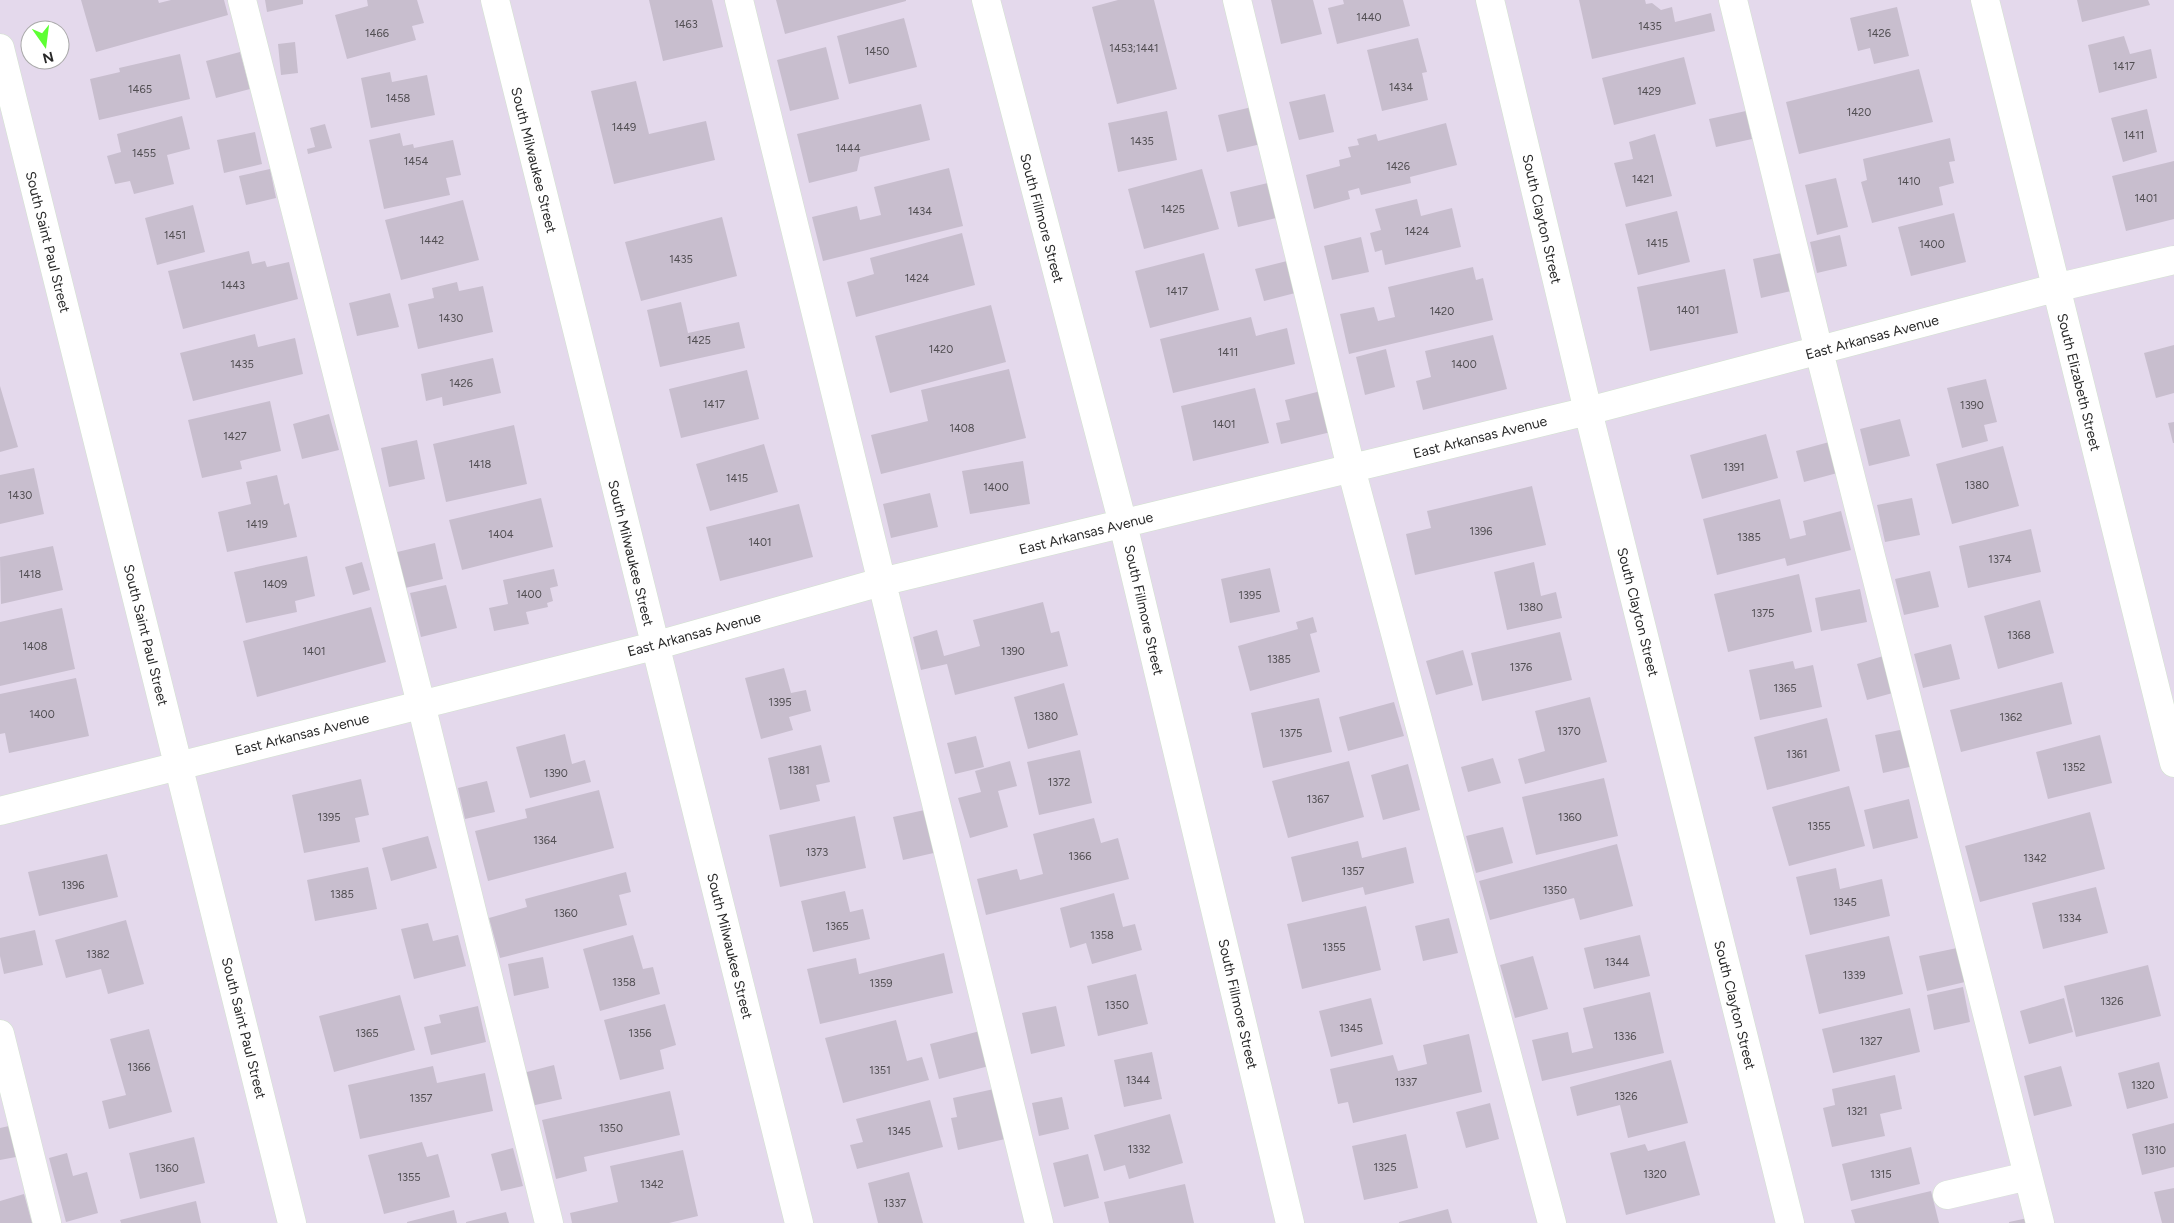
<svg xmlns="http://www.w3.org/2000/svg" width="2174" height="1223" font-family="Figtree,sans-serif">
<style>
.building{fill:#c8bece}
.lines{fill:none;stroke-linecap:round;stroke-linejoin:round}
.minor-casing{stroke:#d2e3ce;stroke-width:29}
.minor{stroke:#fff;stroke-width:28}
.labels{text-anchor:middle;stroke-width:4.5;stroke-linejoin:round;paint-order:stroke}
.number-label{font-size:11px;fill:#514e52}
.street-label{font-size:14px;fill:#292929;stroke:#fff}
</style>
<rect width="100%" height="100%" fill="#e4d9ec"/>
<path class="building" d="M81 0H158L159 3 171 0H224L228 15 96 52Z
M265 0H303V4L267 12Z
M367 0H417L424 23 412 26 416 40 347 59 335 15 368 6Z
M649 0H712L723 47 663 61Z
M776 0H906V1L785 34Z
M1118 0H1154L1177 89 1117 104 1092 7Z
M1271 0H1313L1322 34 1281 44Z
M1343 0H1403L1410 26 1337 44 1328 8 1344 4Z
M1579 0H1645L1646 4 1652 3 1661 10 1672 7 1675 22 1711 13 1715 31 1592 59Z
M2077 0H2148L2150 5 2082 22Z
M1897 7 1909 56 1874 64 1870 48 1858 51 1850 18Z
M904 18 917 67 849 84 837 36Z
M2124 36 2130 54 2151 49 2157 78 2099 93 2088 45Z
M1418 38 1427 72 1422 73 1428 100 1382 111 1367 50Z
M295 42 298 73 281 75 278 44Z
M826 47 839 99 790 111 777 60Z
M240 52 250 89 216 98 206 61Z
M180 54 190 99 99 120 90 79 120 72 119 68Z
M1684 57 1696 104 1614 125 1602 78Z
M1919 69 1933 122 1799 154 1786 102Z
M390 72 392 82 427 75 435 115 371 128 361 78Z
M636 81 649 134 706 121 715 160 614 184 591 91Z
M1325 94 1334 132 1299 140 1289 102Z
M921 104 930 140 860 157 857 171 809 183 797 134Z
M1252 107 1261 144 1227 152 1218 115Z
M2147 109 2157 152 2123 162 2111 118Z
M1167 111 1177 160 1118 172 1108 123Z
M1746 111 1752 139 1716 147 1709 119Z
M182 116 190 149 167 155 174 184 134 194 130 181 115 184 107 156 121 152 117 134Z
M1446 123 1457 165 1410 177 1411 183 1361 195 1359 188 1348 191 1350 199 1314 209 1306 175 1340 166 1339 160 1351 157 1348 147 1359 145 1357 139 1376 134 1378 141Z
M325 124 332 148 308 154 307 149 315 147 310 128Z
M255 132 262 164 224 173 217 140Z
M400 133 403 146 413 144 414 148 453 140 461 175 446 178 450 195 384 209 369 140Z
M1655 134 1672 196 1626 207 1614 163 1633 159 1629 142Z
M1950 138 1955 161 1949 162 1954 183 1939 187 1943 205 1872 223 1861 182 1867 180 1863 159Z
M2174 161V219L2126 231 2112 176Z
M949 168 963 226 823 261 812 217 857 206 860 220 881 215 874 187Z
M270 169 276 198 246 205 239 176Z
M1202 169 1219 229 1144 249 1128 189Z
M1836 178 1848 227 1817 235 1805 185Z
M1272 182 1280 217 1238 227 1230 192Z
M1417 199 1421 216 1452 208 1461 247 1385 265 1382 250 1375 252 1370 233 1381 230 1375 209Z
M463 200 479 260 401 280 385 220Z
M193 205 205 252 157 265 145 218Z
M1677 211 1690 262 1638 275 1625 224Z
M1954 213 1966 262 1911 276 1898 227Z
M722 217 737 276 641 301 625 242Z
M962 233 975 285 856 317 847 282 874 274 870 258Z
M1840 235 1847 266 1817 273 1810 242Z
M1361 237 1369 272 1332 280 1324 246Z
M249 251 252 264 265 261 267 267 289 262 298 299 183 329 168 271Z
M1791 251 1800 289 1761 298 1753 259Z
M1204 253 1219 310 1150 328 1135 271Z
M1291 260 1299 292 1264 301 1255 269Z
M1473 267 1476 280 1483 278 1493 320 1349 354 1340 314 1374 307 1378 321 1395 317 1388 287Z
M1725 269 1738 333 1650 351 1637 287Z
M457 282 459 291 483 286 493 332 418 349 408 304 434 298 432 288Z
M390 293 399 327 357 336 349 303Z
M681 302 688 333 739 322 745 348 660 367 647 310Z
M991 305 1006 362 890 393 875 336Z
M1251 317 1256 336 1287 328 1295 364 1173 393 1160 339Z
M255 334 258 347 295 338 303 374 193 401 180 353Z
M1493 335 1507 389 1423 410 1416 381 1431 377 1425 351Z
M2174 345V393L2156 398 2144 353Z
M1386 349 1395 387 1365 395 1356 357Z
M493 358 501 393 443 406 442 397 426 401 421 374Z
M1009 369 1026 438 881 474 871 435 928 421 921 390Z
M747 370 759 419 681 438 669 389Z
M1986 379 1997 422 1984 425 1988 441 1962 448 1947 388Z
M0 386 18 447 0 452Z
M1255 388 1269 443 1193 461 1181 406Z
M1321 391 1331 432 1281 444 1276 423 1290 420 1285 400Z
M270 401 281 451 240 461 242 469 202 478 188 420Z
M329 414 339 450 302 459 293 424Z
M1900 419 1910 456 1869 466 1860 429Z
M2174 422V443H2173L2168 423Z
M514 425 527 484 446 502 433 444Z
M1766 434 1778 478 1702 499 1690 455Z
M417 440 425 479 389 487 381 448Z
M1833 441 1841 472 1804 482 1796 451Z
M764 444 778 492 710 511 696 464Z
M2003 446 2019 506 1952 524 1936 464Z
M1023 461 1030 504 970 514 962 471Z
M34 468 44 514 0 524V475Z
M277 475 284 505 289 503 297 537 227 552 218 512 251 504 246 482Z
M1532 486 1546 545 1415 575 1406 534 1431 528 1427 511Z
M930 493 938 527 891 538 883 504Z
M541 498 553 547 462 570 449 520Z
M1912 498 1920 535 1885 542 1877 505Z
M1780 499 1790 539 1806 535 1803 521 1841 511 1851 550 1787 566 1785 558 1717 575 1703 519Z
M799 504 813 557 720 581 706 527Z
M2031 529 2041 572 1968 588 1959 546Z
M435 543 443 579 401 589 393 553Z
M53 546 63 590 1 604 0 557Z
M307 556 315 596 295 601 297 612 246 623 234 572Z
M362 562 370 590 353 595 345 567Z
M1534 562 1541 596 1556 592 1562 618 1507 630 1494 572Z
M1270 568 1280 612 1230 623 1221 579Z
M554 569 558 586 550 588 553 601 547 603 548 607 526 612 529 624 494 631 489 608 508 604 503 580Z
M1930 571 1939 607 1904 615 1895 579Z
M1799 574 1812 632 1728 652 1714 594Z
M446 585 457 628 421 637 410 593Z
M1860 589 1867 622 1821 631 1815 598Z
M2040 600 2054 653 1998 669 1984 616Z
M1043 602 1051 633 1059 631 1068 666 955 695 947 664 921 670 913 637 937 630 944 656 980 646 973 620Z
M371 607 386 662 257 697 243 641Z
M62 608 75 669 0 686V622Z
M1313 617 1317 632 1310 634 1320 672 1250 691 1238 646 1298 629 1296 622Z
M1560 632 1572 680 1482 701 1471 653Z
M1951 644 1960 679 1923 688 1914 654Z
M1463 650 1473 685 1436 695 1426 661Z
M1890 654 1900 691 1867 700 1857 664Z
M1793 661 1795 669 1813 665 1822 707 1760 720 1749 670Z
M784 668 791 693 806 690 811 711 789 717 793 730 761 739 745 678Z
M76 678 89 736 9 753 5 733 0 734V694Z
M2062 682 2072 724 1961 752 1950 710Z
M1064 683 1078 735 1028 749 1014 697Z
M1590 697 1607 762 1525 784 1518 759 1545 751 1535 711Z
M1319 698 1332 752 1263 768 1251 713Z
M1394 702 1404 736 1348 751 1339 717Z
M1827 718 1840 771 1767 790 1754 737Z
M1910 728 1918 765 1883 773 1875 735Z
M565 734 572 764 585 760 591 782 530 798 516 747Z
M2100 735 2112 783 2048 799 2036 752Z
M976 736 984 767 955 774 947 743Z
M821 745 830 782 816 785 820 801 780 810 768 758Z
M1080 750 1092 803 1039 815 1027 762Z
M1493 758 1501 783 1468 792 1461 767Z
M1010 761 1017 786 998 791 1008 827 970 838 958 798 981 792 975 771Z
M1349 761 1364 817 1288 838 1272 781Z
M1408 764 1420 810 1383 820 1371 775Z
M1604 778 1618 836 1536 855 1522 797Z
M361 779 369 815 355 818 360 842 304 853 292 795Z
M487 781 495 812 465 819 458 788Z
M1849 786 1865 846 1789 866 1772 807Z
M599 790 614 848 488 881 475 831 527 818 525 809Z
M1909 799 1918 838 1873 849 1864 810Z
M929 809 938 852 903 860 893 817Z
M2090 812 2105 869 1980 902 1965 846Z
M855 816 866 868 780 887 769 835Z
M1094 818 1101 843 1118 838 1129 879 986 915 977 879 1017 869 1020 880 1043 874 1033 834Z
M1503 827 1513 863 1476 873 1466 836Z
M428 836 437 868 391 881 382 848Z
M1358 841 1362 858 1406 847 1414 883 1365 895 1363 887 1302 902 1291 857Z
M1617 844 1633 906 1580 920 1574 898 1490 920 1479 881Z
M107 854 118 897 39 916 28 872Z
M368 867 377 909 315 921 307 880Z
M1836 868 1840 889 1882 879 1890 916 1810 935 1796 877Z
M626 872 631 892 619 895 627 925 500 958 489 918 527 907 525 899Z
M2096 887 2108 933 2043 949 2032 903Z
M845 891 850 912 863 909 870 939 813 952 801 901Z
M1114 893 1123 927 1135 924 1142 950 1092 964 1086 943 1070 948 1060 908Z
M1366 906 1381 970 1302 989 1287 924Z
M1449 918 1458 953 1423 961 1415 926Z
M126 920 144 984 108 994 101 969 66 978 55 940Z
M428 923 433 941 458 935 466 966 414 979 401 929Z
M35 930 43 965 4 974 0 956V938Z
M633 935 643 969 653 967 660 994 600 1011 583 949Z
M1640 935 1650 976 1594 989 1584 948Z
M1889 936 1903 994 1819 1014 1805 955Z
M1957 948 1965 982 1927 991 1919 956Z
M944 953 953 993 820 1024 807 969 856 958 859 974Z
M1533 956 1548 1009 1515 1018 1500 965Z
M543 957 549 988 514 996 508 964Z
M2148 965 2161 1016 2076 1037 2064 986Z
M1136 974 1148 1024 1098 1036 1087 986Z
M1963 987 1970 1022 1934 1030 1927 995Z
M1650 992 1664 1053 1542 1081 1532 1040 1568 1032 1572 1053 1593 1048 1583 1008Z
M400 995 415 1050 334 1072 319 1016Z
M1371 998 1383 1044 1331 1057 1319 1011Z
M2064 998 2073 1032 2029 1044 2020 1011Z
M665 1004 676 1045 660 1050 664 1069 620 1080 604 1020Z
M478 1006 486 1042 431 1055 424 1027 441 1023 439 1015Z
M1056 1006 1065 1046 1031 1054 1022 1013Z
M1910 1008 1920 1052 1833 1073 1822 1029Z
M896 1020 907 1061 922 1057 929 1080 843 1103 825 1038Z
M149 1029 172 1112 109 1129 102 1101 126 1095 110 1039Z
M980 1031 989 1066 939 1079 930 1044Z
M1469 1034 1482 1092 1353 1123 1348 1102 1338 1104 1330 1069 1393 1055 1398 1071 1427 1064 1423 1045Z
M1152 1052 1162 1099 1124 1107 1114 1060Z
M1671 1060 1688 1123 1628 1138 1620 1105 1577 1116 1570 1087Z
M2159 1062 2168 1098 2127 1109 2118 1073Z
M554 1065 562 1099 531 1106 523 1073Z
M433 1066 437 1083 485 1073 493 1111 360 1139 348 1085Z
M2061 1066 2072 1106 2034 1116 2024 1076Z
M1895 1075 1902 1109 1880 1114 1885 1136 1832 1147 1823 1108 1835 1105 1832 1089Z
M994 1089 1005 1139 958 1150 951 1118 957 1117 953 1098Z
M670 1091 680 1135 584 1157 587 1171 556 1179 542 1120Z
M1062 1097 1069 1129 1039 1136 1032 1103Z
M930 1100 943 1147 857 1169 850 1145 863 1142 856 1119Z
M1490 1103 1499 1139 1466 1148 1456 1112Z
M1170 1114 1183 1163 1129 1179 1125 1165 1104 1171 1094 1135Z
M2174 1123V1167L2142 1175 2132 1134Z
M9 1126 16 1157 0 1160V1128Z
M1406 1134 1418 1188 1364 1200 1352 1146Z
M194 1137 205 1183 140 1199 129 1153Z
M1685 1141 1700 1195 1626 1215 1610 1153 1645 1144 1648 1151Z
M422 1142 427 1157 438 1154 450 1197 384 1214 368 1155Z
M1911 1147 1920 1184 1851 1201 1842 1164Z
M513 1148 523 1186 501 1191 491 1154Z
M683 1150 698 1216 669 1223H572L570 1213 618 1202 610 1166Z
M67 1153 73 1176 87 1172 98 1213 66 1222 49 1158Z
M1088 1154 1099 1198 1064 1207 1053 1163Z
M909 1172 923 1223H878L868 1183Z
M1185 1184 1194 1223H1109L1104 1202Z
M2174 1188V1223H2162L2154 1192Z
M1931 1191 1939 1223H1855L1851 1210Z
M24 1194 32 1223H0V1201Z
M196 1201 201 1223H121L120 1220Z
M1448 1209 1452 1223H1399V1222Z
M454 1210 457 1223H407V1222Z
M506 1212 509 1223H466V1222Z
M2028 1218 2029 1223H2009V1222Z"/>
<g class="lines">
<defs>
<path id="minor" d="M242 0 421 704 549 1223
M495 0 799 1223
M739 0 1039 1223
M986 0 1123 524 1290 1223
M1237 0 1351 468 1552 1223
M1490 0 1588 411 1790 1223
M1733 0 1819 351 2040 1223
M1985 0 2174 763
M0 48 292 1223
M0 811 654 646 881 582 1588 411 2055 288 2174 260
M0 1034 47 1223
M1947 1195 2028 1176"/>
</defs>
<use href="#minor" class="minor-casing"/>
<use href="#minor" class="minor"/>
</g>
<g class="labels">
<g class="number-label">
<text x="1369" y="21">1440</text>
<text x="686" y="28">1463</text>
<text x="1650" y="30">1435</text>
<text x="377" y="37">1466</text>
<text x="1879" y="37">1426</text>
<text x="1134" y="52">1453;1441</text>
<text x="877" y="55">1450</text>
<text x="2124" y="70">1417</text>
<text x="1401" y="91">1434</text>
<text x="140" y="93">1465</text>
<text x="1649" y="95">1429</text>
<text x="398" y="102">1458</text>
<text x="1859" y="116">1420</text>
<text x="624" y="131">1449</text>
<text x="2134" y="139">1411</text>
<text x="1142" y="145">1435</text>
<text x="848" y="152">1444</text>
<text x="144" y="157">1455</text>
<text x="416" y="165">1454</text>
<text x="1398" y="170">1426</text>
<text x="1643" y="183">1421</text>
<text x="1909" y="185">1410</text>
<text x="2146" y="202">1401</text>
<text x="1173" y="213">1425</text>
<text x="920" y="215">1434</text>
<text x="1417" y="235">1424</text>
<text x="175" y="239">1451</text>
<text x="432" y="244">1442</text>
<text x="1657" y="247">1415</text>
<text x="1932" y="248">1400</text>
<text x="681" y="263">1435</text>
<text x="917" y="282">1424</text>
<text x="233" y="289">1443</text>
<text x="1177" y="295">1417</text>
<text x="1688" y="314">1401</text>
<text x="1442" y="315">1420</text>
<text x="451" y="322">1430</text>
<text x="699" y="344">1425</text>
<text x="941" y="353">1420</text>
<text x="1228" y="356">1411</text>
<text x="242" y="368">1435</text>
<text x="1464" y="368">1400</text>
<text x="461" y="387">1426</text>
<text x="714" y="408">1417</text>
<text x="1972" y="409">1390</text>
<text x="1224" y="428">1401</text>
<text x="962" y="432">1408</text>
<text x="235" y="440">1427</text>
<text x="480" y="468">1418</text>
<text x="1734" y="471">1391</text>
<text x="737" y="482">1415</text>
<text x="1977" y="489">1380</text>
<text x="996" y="491">1400</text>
<text x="20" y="499">1430</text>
<text x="257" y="528">1419</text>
<text x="1481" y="535">1396</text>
<text x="501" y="538">1404</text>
<text x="1749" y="541">1385</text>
<text x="760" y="546">1401</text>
<text x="2000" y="563">1374</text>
<text x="30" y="578">1418</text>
<text x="275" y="588">1409</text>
<text x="529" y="598">1400</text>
<text x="1250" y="599">1395</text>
<text x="1531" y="611">1380</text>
<text x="1763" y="617">1375</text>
<text x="2019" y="639">1368</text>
<text x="35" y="650">1408</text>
<text x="314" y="655">1401</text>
<text x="1013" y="655">1390</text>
<text x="1279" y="663">1385</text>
<text x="1521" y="671">1376</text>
<text x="1785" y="692">1365</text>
<text x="780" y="706">1395</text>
<text x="42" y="718">1400</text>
<text x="1046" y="720">1380</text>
<text x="2011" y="721">1362</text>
<text x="1569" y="735">1370</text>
<text x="1291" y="737">1375</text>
<text x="1797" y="758">1361</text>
<text x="2074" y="771">1352</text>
<text x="799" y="774">1381</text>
<text x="556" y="777">1390</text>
<text x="1059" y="786">1372</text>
<text x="1318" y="803">1367</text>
<text x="329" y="821">1395</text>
<text x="1570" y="821">1360</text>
<text x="1819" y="830">1355</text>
<text x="545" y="844">1364</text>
<text x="817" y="856">1373</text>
<text x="1080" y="860">1366</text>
<text x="2035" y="862">1342</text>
<text x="1353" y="875">1357</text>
<text x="73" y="889">1396</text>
<text x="1555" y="894">1350</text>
<text x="342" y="898">1385</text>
<text x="1845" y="906">1345</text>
<text x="566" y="917">1360</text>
<text x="2070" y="922">1334</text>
<text x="837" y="930">1365</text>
<text x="1102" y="939">1358</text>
<text x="1334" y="951">1355</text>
<text x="98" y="958">1382</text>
<text x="1617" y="966">1344</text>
<text x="1854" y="979">1339</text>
<text x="624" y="986">1358</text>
<text x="881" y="987">1359</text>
<text x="2112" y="1005">1326</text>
<text x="1117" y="1009">1350</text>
<text x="1351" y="1032">1345</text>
<text x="367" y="1037">1365</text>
<text x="640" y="1037">1356</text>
<text x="1625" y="1040">1336</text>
<text x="1871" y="1045">1327</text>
<text x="139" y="1071">1366</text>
<text x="880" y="1074">1351</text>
<text x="1138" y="1084">1344</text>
<text x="1406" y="1086">1337</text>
<text x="2143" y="1089">1320</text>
<text x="1626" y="1100">1326</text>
<text x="421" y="1102">1357</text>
<text x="1857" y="1115">1321</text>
<text x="611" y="1132">1350</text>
<text x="899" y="1135">1345</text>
<text x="1139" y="1153">1332</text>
<text x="2155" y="1154">1310</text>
<text x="1385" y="1171">1325</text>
<text x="167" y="1172">1360</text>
<text x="1655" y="1178">1320</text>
<text x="1881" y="1178">1315</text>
<text x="409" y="1181">1355</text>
<text x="652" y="1188">1342</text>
<text x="895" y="1207">1337</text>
</g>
<g class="street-label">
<text transform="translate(534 160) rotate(76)" y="5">South Milwaukee Street</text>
<text transform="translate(1042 218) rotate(75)" y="5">South Fillmore Street</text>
<text transform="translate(1542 219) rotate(77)" y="5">South Clayton Street</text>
<text transform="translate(48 242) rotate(76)" y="5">South Saint Paul Street</text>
<text transform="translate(1872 337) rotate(-15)" y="5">East Arkansas Avenue</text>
<text transform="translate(2079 382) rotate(76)" y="5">South Elizabeth Street</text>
<text transform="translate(1480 437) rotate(-14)" y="5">East Arkansas Avenue</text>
<text transform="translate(1086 533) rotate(-14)" y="5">East Arkansas Avenue</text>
<text transform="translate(631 553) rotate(76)" y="5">South Milwaukee Street</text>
<text transform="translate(1144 610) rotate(77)" y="5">South Fillmore Street</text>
<text transform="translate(1638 612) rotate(76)" y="5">South Clayton Street</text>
<text transform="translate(694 634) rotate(-15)" y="5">East Arkansas Avenue</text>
<text transform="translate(146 635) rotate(76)" y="5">South Saint Paul Street</text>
<text transform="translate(302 734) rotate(-14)" y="5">East Arkansas Avenue</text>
<text transform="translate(730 946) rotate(76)" y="5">South Milwaukee Street</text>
<text transform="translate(1238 1004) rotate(77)" y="5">South Fillmore Street</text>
<text transform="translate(1735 1005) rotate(76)" y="5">South Clayton Street</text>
<text transform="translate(244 1028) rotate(76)" y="5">South Saint Paul Street</text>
</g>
</g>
<g transform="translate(45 45) rotate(166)"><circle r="24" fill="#ffffff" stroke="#a9a9a9"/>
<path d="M0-4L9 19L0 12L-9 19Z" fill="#5dff33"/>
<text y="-8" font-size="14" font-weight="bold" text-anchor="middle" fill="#292929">N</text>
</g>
</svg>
